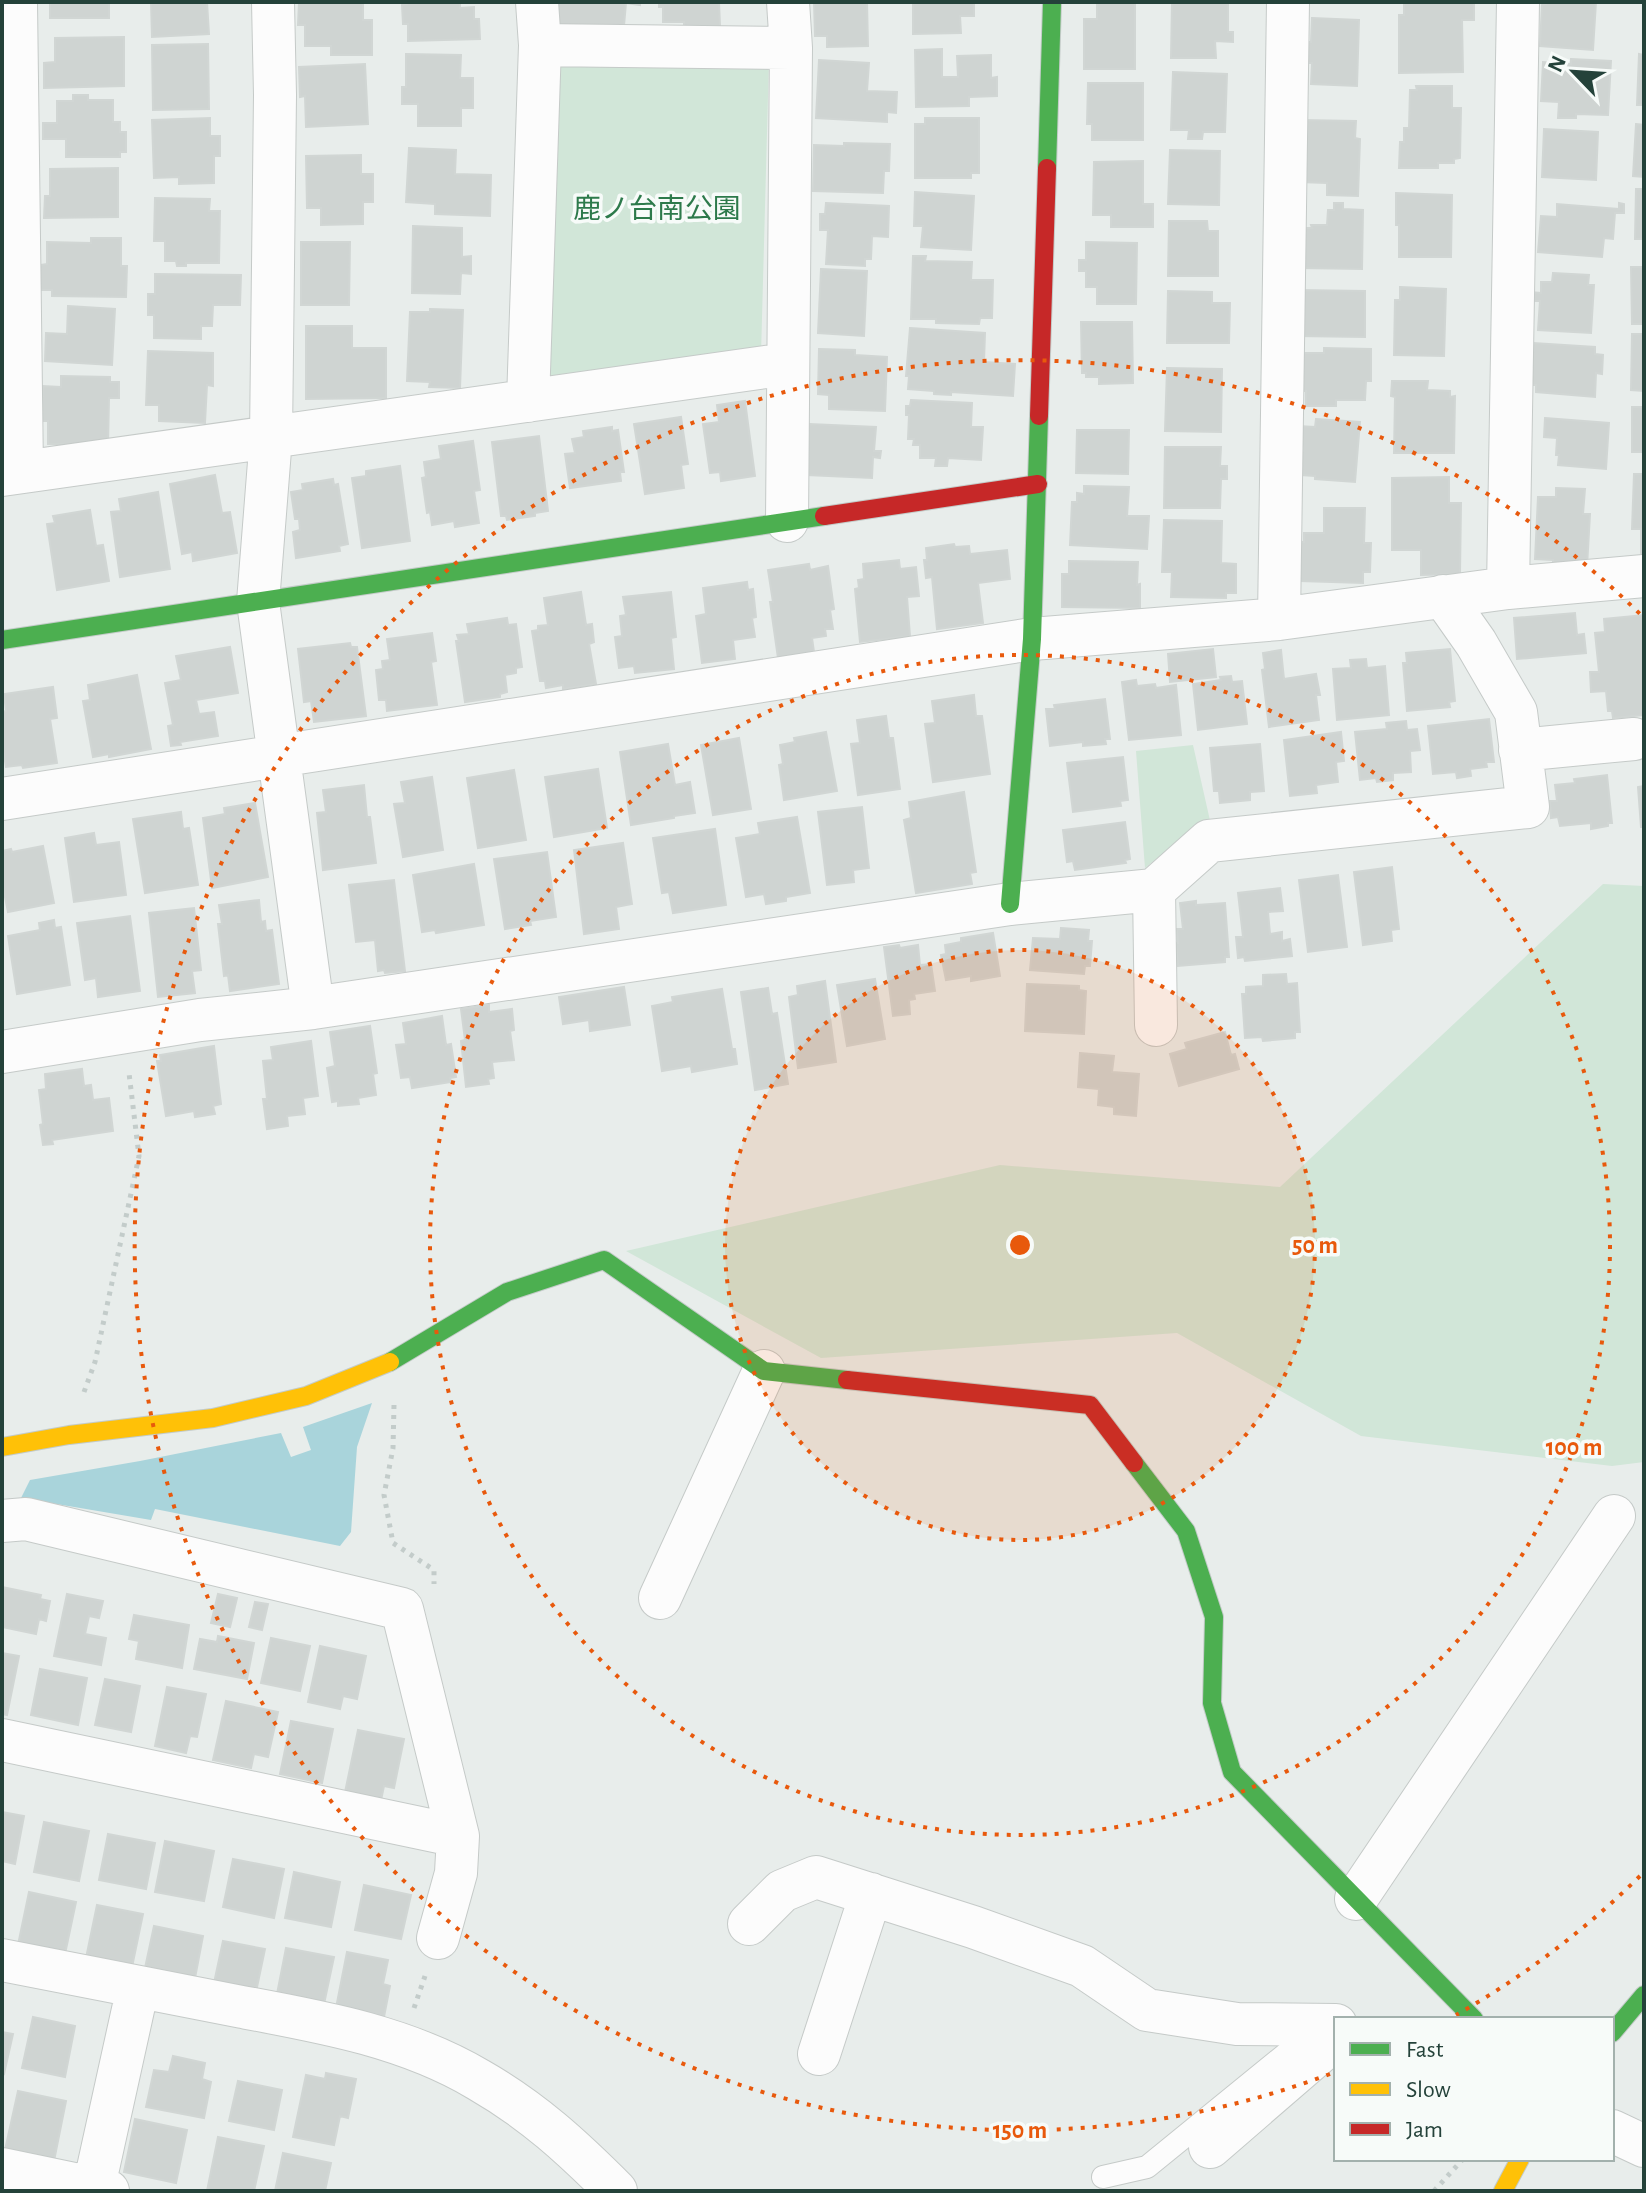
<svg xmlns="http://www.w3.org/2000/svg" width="1646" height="2193" font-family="'Alegreya Sans','Noto Sans JP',sans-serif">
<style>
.green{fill:#d1e6d8}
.water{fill:#a9d4db}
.building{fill:#cfd4d2;stroke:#d1d6d4;stroke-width:2}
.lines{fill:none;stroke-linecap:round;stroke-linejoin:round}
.lane-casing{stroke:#c5cac8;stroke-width:24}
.street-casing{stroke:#c5cac8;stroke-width:44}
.fast-casing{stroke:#c3cbc8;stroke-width:20}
.slow-casing{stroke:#c3cbc8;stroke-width:20}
.jam-casing{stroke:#c3cbc8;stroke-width:20}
.path{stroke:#c3ccca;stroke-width:5;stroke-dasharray:4 6;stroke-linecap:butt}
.lane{stroke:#fcfcfc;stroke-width:22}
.street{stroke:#fcfcfc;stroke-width:42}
.fast{stroke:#4caf50;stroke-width:18}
.slow{stroke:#ffc107;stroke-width:18}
.jam{stroke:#c62828;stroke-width:18}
.ring{fill:none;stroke:#e8590c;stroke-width:4;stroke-dasharray:4 8}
.labels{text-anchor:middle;stroke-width:7;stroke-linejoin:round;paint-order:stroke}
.park-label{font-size:28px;fill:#2d7a4b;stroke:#f7fbf9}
.centre{fill:#e8590c;stroke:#f7fbf9;stroke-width:4}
.ring-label{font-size:24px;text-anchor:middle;font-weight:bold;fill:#e8590c;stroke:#f7fbf9;stroke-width:7;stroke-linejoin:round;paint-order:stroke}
</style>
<rect width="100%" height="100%" fill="#e8edeb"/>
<path class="green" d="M769 59 761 355 546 378 551 60Z
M1193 745 1211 825 1190 831 1145 868 1136 751Z
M1603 884 1644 886V1462L1612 1466 1361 1436 1177 1333 821 1358 626 1251 1000 1165 1280 1187Z"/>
<path class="water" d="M372 1403 357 1447 351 1532 340 1546 155 1509 151 1520 21 1498 30 1480 140 1461 281 1433 291 1457 311 1450 303 1427Z"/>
<path class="building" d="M50 2H109V18H50Z
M151 2H207L209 34 152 37Z
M299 2H363V20H372V55H331V46H305V25H298Z
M407 2H460V8L474 7V19H479L480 39 408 41V24H403L402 5 407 4Z
M556 2H640V5L626 3 623 37 554 30Z
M659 2H719L720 26H684V22H663V7H659Z
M814 2H867L868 46 827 47V36H815Z
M913 2H974V16H960L961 33 913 34Z
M1097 2H1135V69H1084V19H1097Z
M1172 2H1228V32H1233V42L1215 41 1216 58H1171Z
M1404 2H1474V20H1462L1463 72 1399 73V15H1404Z
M1546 2H1596L1593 50 1540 46 1542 5 1546 4Z
M1312 18 1359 20 1357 86 1311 84 1312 63H1304V42H1311Z
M124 37V86L44 88V63L55 62V38Z
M208 44 209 109 153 110 152 45Z
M942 49V77H958L957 56 991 55V78L997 77V96L969 97V106L916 107 915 50Z
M406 54 461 55 460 78H473V108H461V126H418V104H402V87H406Z
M1639 54 1644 55V105H1637Z
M1571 59 1611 61 1608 115 1576 114V118H1558L1559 102 1541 101 1543 62 1571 64Z
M819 60 869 63 867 91 897 92 896 113 887 112V122L816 118Z
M365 64 368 124 306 127 305 96 300 97 299 67Z
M1173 72 1227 74 1225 132H1203L1202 139H1188L1189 130H1171Z
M1088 83H1143V140H1092V124H1087Z
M1416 86H1452V108H1461L1460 158 1454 159V163H1438V168H1399L1400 142H1404V128H1409L1410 90H1417Z
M73 95H88V100H113V122H120V132H126V152H120V157H66V139H43V123H57V101H73Z
M210 118V136H220V156H214V183L179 184V177L154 178 152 120Z
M925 118H979V173H971V178H915V124H925Z
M1301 120 1356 121 1355 138 1360 139 1358 196 1327 195V183L1300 182Z
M1636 124 1644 125V177L1633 176Z
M1544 129 1598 132 1596 180 1542 177Z
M844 143 890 144 889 171H884L883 193 813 191 814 145 844 146Z
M409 148 456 150 455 174 491 175 490 216 435 214V204L406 202Z
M1170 150 1220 151 1219 205 1168 204Z
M361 155V174H373V202H363V224L321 225V208H307L306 156Z
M1143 161V204H1153V227H1111V215H1093L1094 162Z
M118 168V217L44 218 45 196H50V169Z
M1636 189H1644V239H1635Z
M915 192 974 196 971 250 921 247 923 226H914Z
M1396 193 1452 195 1451 257H1399V225H1396Z
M155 198 210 199 209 211H220L219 263H186V266H177L176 261H165V241H154Z
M826 203 889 206 888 237 872 236 871 259H865V266L826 264 828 230H820V214H825Z
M1334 203H1343V209L1363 210 1362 269 1299 268 1300 228H1312L1311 225H1327L1328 210H1334Z
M1619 203 1624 204V213H1615L1613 239 1604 238 1602 257 1538 252 1541 216 1557 217V204L1619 209Z
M1169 221H1207L1208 231H1218V276H1168Z
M413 226 462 228V257L471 256V274L461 273 460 294 412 293Z
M91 238H121V266H127L126 297 52 296V290H40V265L47 264V242L91 243Z
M301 242H350L349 305H301Z
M1086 242 1137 243 1136 304H1097V287H1086V271H1079V260H1086Z
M913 256H926L925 261 972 262 971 280H993L992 318H980L979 324 936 323V319H911Z
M1631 267H1644V324H1632Z
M821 269 867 271 864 336 818 333Z
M1553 273 1589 275 1588 285H1594L1591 333 1538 330 1540 301H1531V292L1541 293V282H1552Z
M155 274 241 275 240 305H213L212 326H201V339L154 338V315H148V294H155Z
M1400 287 1446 289 1444 356 1394 355 1395 300H1400Z
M1297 290 1365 291V337L1297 336Z
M1168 291 1212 292V303H1230L1229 343H1167Z
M68 306 115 309 112 365 45 361 46 333 67 334Z
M430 309 463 310 460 388 429 387 430 382 407 381 410 312H430Z
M1081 322H1132L1133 383 1099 384V377H1086V373H1082Z
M306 326H352V348H386V398L306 399Z
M910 328 985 333 984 362 1015 364 1013 396 951 392V395L934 394V391L908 389 909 376H906Z
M1632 334H1644V391L1631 390Z
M1533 343 1595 347V354L1603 355 1602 374 1596 373 1595 397 1536 392V385H1529Z
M1324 348 1371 349V381H1366L1365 400H1336V406H1306V391H1301L1302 353H1324Z
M819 349 855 350V355L887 357 885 411 829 409V395L818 394Z
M148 351 213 353V386L207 385 205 423 159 421V405H146Z
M1167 368 1222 369 1221 432 1165 431Z
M61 376 110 377V382H119V398H109L108 445 48 444V421H41L43 386 61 387Z
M1392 381H1428L1427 390 1450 391V397L1455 396 1454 453H1394L1395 397 1391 396Z
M911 400 972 403 971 427H983L981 460 948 458 947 466H935L936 458H920V445H913L914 439H908L909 415H906V406H910Z
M745 401 755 476 721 481 720 472 710 473 703 424 719 422 717 405Z
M1632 407H1644V452H1632Z
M681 417 688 464 681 465 684 488 645 494 634 424Z
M1545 418 1609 423 1606 469 1558 465 1559 455H1556L1557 438 1544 437Z
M1316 419 1360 422 1355 482 1315 479V476L1301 475 1298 451H1303V447H1298L1299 426 1315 427Z
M809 424 876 427 874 451H881L880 458 873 457 872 478 807 475Z
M612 427V431L618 430 624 472H620L621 481 570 488 565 454 575 453 572 439 584 437 583 431Z
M1077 430H1129L1128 474 1076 473Z
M539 436 548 511 535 513V516L507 520 506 516H501L492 442Z
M473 441 480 490 474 491 479 523 455 527 454 521 432 525 430 512 427 513 422 478 426 477 424 462 441 459 439 446Z
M1165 447H1221L1220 466H1227V479H1221L1220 508H1164Z
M400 466 410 541 362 548 352 478 366 476V471Z
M1634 474H1644V554L1641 553V529H1632Z
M215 475 222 513 230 512 237 553 193 561 192 552 182 554 170 484Z
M1449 477V503H1461L1460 574 1421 575V550H1392V478Z
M333 479 334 485 338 484 348 544 339 546 340 551 296 558 293 532 300 530 299 519H295L291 492 303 490 302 484Z
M1084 486 1129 487 1127 516H1149L1147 549 1070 545 1072 502H1077V493L1084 494Z
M1556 488 1585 489 1583 514H1590L1587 567 1553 566V560L1535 559 1538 497H1556Z
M158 492 170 569 120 577 111 512 121 511 119 499Z
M1324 508H1365L1364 543H1371L1370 572H1363V583L1300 581 1301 542H1304V533H1324Z
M90 510 96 546 103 545 109 581 57 590 47 524 55 523 53 516Z
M1164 520 1222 521 1221 563 1236 564V593H1226V598L1171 597 1172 572H1162Z
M954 544 955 547 969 546 970 554 1007 550 1010 579 978 583 983 623 937 629 932 577 926 578 924 560H927L926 548Z
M899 560 900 569 916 567 919 596 907 597 910 636 860 642 855 589 859 588 858 580 864 579 863 564Z
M1069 561 1138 562 1137 585 1140 584V608L1062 607V574H1069Z
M809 564 810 570 828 566 834 609 830 610 833 629H825L826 636 812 638 814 652 778 658 770 602H773L768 570Z
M747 582 748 590 753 589 756 617 752 618 755 637 733 640 735 659 702 663 696 616 706 614 703 588Z
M581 592 586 625 592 624 594 642 589 644 596 684 563 689V685L546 688 545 681H540L532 631 538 630V626L548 625 544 598Z
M671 592 676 637 671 638 674 669 635 673 634 666 619 668 615 637 622 636 620 616 626 615 623 597Z
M1575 613 1577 635 1584 634 1586 653 1517 659 1514 618Z
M1644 615V715L1613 718 1612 711H1608L1606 691 1591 692 1590 672H1599L1595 633 1605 632 1604 619Z
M507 618 508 625 516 624 522 667 516 668V673L505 675 507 692 500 694V697L465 702 456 641H459L457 635 469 634 467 624Z
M432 633 436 661 431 662 437 705 387 711 386 700H379L376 670 383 669 382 661 390 660 387 639Z
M350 643 351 647H357L366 716 314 722 311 701 304 702 298 649Z
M230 647 238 693 196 700 199 714 214 712 218 736 180 742 181 745 171 746 168 726 173 725 165 683 181 680 176 656Z
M1213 649 1216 677 1170 682 1168 654Z
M1450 649 1455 701 1449 702 1450 707 1407 711 1403 663H1407L1406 653Z
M1281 650 1284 679 1316 674 1320 695H1316L1319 720 1269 727 1262 670 1265 669 1263 653Z
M1366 659 1367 668 1385 666 1389 715 1337 720 1333 669 1351 668 1350 660Z
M137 675 151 749 109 757V754L93 757 83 701 90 700 88 685Z
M1231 676 1232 682 1242 681 1247 724 1198 730 1193 684 1221 680 1220 677Z
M1136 680 1137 686 1155 684 1156 688 1176 685 1181 735 1129 740 1122 682Z
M53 687 57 718 50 719 57 763 23 768 22 765 6 767 2 743V712L6 711 4 694Z
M974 695 976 716H982L990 774 933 782 925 724 935 723 932 701Z
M1105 699 1110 739H1105L1106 744 1083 746V742L1050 746 1046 709H1055L1054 705Z
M886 716 889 738H893L900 789 858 795 851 744 860 743 857 720Z
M1489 719 1494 762H1486L1487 767 1470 769 1471 776 1457 778 1456 772 1433 774 1428 726Z
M1406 721 1407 730 1417 729 1420 750 1410 751 1411 772 1393 773V780L1377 782 1376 778 1360 780 1355 732 1387 729 1386 723Z
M826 732 837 791 784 800 779 765 783 764 780 745 795 742 794 738Z
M1341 732 1344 761 1336 762 1338 782 1316 785 1317 793 1290 796 1284 740Z
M739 738 751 809 713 815 701 745Z
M668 744 675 785 690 782 695 813 674 816V818L631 825 620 752Z
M1260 744 1264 791 1250 792V800L1220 803 1219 791H1214L1210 748Z
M1123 757 1128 800 1120 801 1121 806 1073 812 1067 763Z
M598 769 607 828 554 837 545 777Z
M514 770 526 840 478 848 467 778Z
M1607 775 1612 823H1608V826L1591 829V823L1560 826 1558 817 1551 818 1550 801H1557L1555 785 1575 783 1574 779Z
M432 777 443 850 403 857 394 804 405 803 401 782Z
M364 785 367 817H370L376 863 323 870 317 813 326 812 323 790Z
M1644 786V827H1641L1638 787Z
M964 792 976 872 970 873 972 884 916 893 904 820 911 818 909 802Z
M255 803 268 877 212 888 203 818 225 814 224 808Z
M862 807 869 868 853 870 854 882 827 885 818 812Z
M181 812 183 829 189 828 198 885 145 893 133 819Z
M797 817 810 893 786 897V901L766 904 764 894 746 897 736 838 760 834 758 823Z
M1125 822 1130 859 1125 860 1126 863 1075 870 1073 861 1067 862 1063 830Z
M715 829 726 905 673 913 669 892 662 893 653 838Z
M94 833 96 845 119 842 126 895 74 902 65 838Z
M623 843 632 904 616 907 619 929 584 934 574 850Z
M43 846 54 903 8 912 2 882V851L11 849 12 852Z
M547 852 556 917 530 921 531 925 505 929 494 859Z
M474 864 484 925 436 933 435 930 422 932 413 875Z
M1392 867 1399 929 1391 930 1392 941 1363 945 1354 872Z
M1338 875 1347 947 1308 952 1299 880Z
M394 880 405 971 385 973 384 970 378 971 375 940 356 942 349 885Z
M1280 888 1283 911 1268 912 1270 934 1282 932V941L1290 939 1292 956 1245 961 1244 957 1238 958 1236 937H1243L1238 893Z
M259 900 261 922 265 921 266 931 272 930 279 984 230 991 228 975 224 976 218 924H222L219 905Z
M1196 901V905L1225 903 1229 957H1225V962L1178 966 1176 943H1178L1177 929H1183L1180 903Z
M194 908 201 970 192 971 195 993 158 997 149 913Z
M130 916 140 991 98 997 96 978 85 980 77 923Z
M54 920 55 928 61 927 70 985 17 994 8 936 40 930 39 923Z
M1061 928 1089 930 1088 941H1092L1090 966H1085L1084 974 1030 970 1033 938 1060 939Z
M993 933 1000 976 971 981V976L946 980 941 955 946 954 945 945 961 942V938Z
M899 945 900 948 918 945 920 965 931 964 935 991 914 994 915 999 909 1000 910 1014 893 1016 884 947Z
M1286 974 1287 984 1297 983 1300 1032H1295V1038L1263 1041 1262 1037 1245 1038 1242 994H1246V987L1263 986V975Z
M875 979 885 1039 847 1046 837 985Z
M825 981 836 1062 798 1068 789 997 798 995 797 986Z
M1027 984 1079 986V990L1086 991 1084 1034 1025 1031Z
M624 987 630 1025 590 1031 589 1020 563 1024 559 997Z
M768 988 772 1014 777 1013 788 1084 755 1090 741 992Z
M722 989 732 1049H735L737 1064 692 1072 691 1066 662 1071 652 1006 673 1002 672 997Z
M489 1005V1012L512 1009 514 1030 510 1031 514 1060 492 1062 494 1078 488 1079 489 1084 466 1087 461 1041 465 1040 461 1009Z
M442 1016 446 1045 451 1044 456 1077 450 1078 451 1082 412 1088 410 1077 401 1078 396 1045 406 1044 403 1023Z
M370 1026 377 1073 373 1074 376 1095 358 1098 359 1104 338 1106V1101L332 1102 327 1068 335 1066 330 1032Z
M1225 1032 1231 1055 1235 1054 1239 1069 1179 1086 1170 1054 1187 1049 1185 1043Z
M311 1041 318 1096 303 1098 305 1114 287 1116 288 1126 267 1129 263 1099H267L263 1061 273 1060 271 1047Z
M214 1046 221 1104 213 1106 215 1114 195 1117 194 1111 166 1116 157 1061H161L160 1055Z
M1080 1053 1114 1056 1112 1072 1139 1074 1136 1116 1114 1114V1107L1098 1105 1099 1089 1078 1087Z
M82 1069 84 1086 91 1085 93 1100 109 1098 113 1131 52 1140 53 1144 43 1145 40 1125 43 1124 39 1090 46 1089 45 1074Z
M2 1587 41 1595 40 1599 50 1601 46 1621 39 1619 36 1634 2 1627Z
M67 1594 103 1601 99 1618 89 1616 85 1634 106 1638 101 1665 54 1656Z
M218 1594 237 1598 230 1627 211 1623Z
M255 1602 268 1604 262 1630 249 1627Z
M134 1615 189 1625 182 1668 136 1659 139 1641 129 1639Z
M218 1636 254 1643 247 1679 194 1669 200 1639 217 1642Z
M271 1638 310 1646 300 1691 261 1683Z
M320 1646 366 1656 357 1699 343 1696 340 1709 308 1702Z
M2 1653 19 1656 7 1715 2 1714Z
M40 1669 87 1678 78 1725 31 1715Z
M105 1679 140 1686 131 1732 95 1725Z
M167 1687 206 1694 197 1737 190 1736 186 1753 155 1746Z
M226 1701 278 1712 268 1757 254 1754 251 1768 213 1760Z
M291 1721 333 1729 322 1783 280 1774Z
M358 1730 404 1739 394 1788 384 1786 380 1805 344 1797Z
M2 1812 24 1816 15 1864 2 1861Z
M44 1822 89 1831 79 1881 34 1872Z
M108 1834 155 1843 146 1889 99 1880Z
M165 1841 214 1851 204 1901 155 1892Z
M233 1859 284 1869 274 1918 223 1907Z
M294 1872 340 1882 331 1927 285 1918Z
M364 1885 411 1895 401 1939 355 1930Z
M29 1892 76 1902 65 1954 18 1945Z
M97 1905 143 1914 132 1967 86 1958Z
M154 1926 203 1936 195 1978 145 1968Z
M223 1941 265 1949 256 1992 214 1983Z
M286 1948 334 1957 324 2004 277 1994Z
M347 1952 388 1960 383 1984 390 1986 383 2022 335 2013Z
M33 2017 75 2026 65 2077 22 2068Z
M2 2032 13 2034 4 2074 2 2073Z
M173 2056 205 2063 202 2079 211 2082 204 2118 146 2107 154 2070 169 2072Z
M326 2073 356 2079 348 2118 340 2116 334 2145 293 2137 306 2075 325 2079Z
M238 2081 282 2090 274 2130 229 2121Z
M18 2091 66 2101 54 2161 5 2150Z
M135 2119 187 2130 176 2183 124 2172Z
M218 2137 264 2146 254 2191H207Z
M283 2153 331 2163 325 2191H275Z"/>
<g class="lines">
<defs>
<path id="lane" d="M1103 2177 1147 2167 1308 2036"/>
<path id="street" d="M16 2 22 472
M273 2 275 95 271 437 258 602 313 1008
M540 45 791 48
M528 401 540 45 537 2
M2 475 787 364
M787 521 791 48 788 2
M1508 588 1518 2
M1279 619 1288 2
M1520 750 1634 739
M2 799 1032 639 1279 619 1508 588 1644 576
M1154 890 1156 1025
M2 1052 200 1020 313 1008 1010 904 1154 890 1209 841 1528 807 1516 712 1476 643 1443 596
M2 1521 26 1519 402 1609 458 1836 456 1873 438 1938
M660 1598 764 1371
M2 1740 458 1836
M1356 1899 1614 1516
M749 1924 782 1891 816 1877 973 1927 1082 1966 1147 2010 1237 2024 1336 2025
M2 1960C82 1976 162 1991 242 2007 323 2022 407 2037 479 2080 533 2111 572 2147 616 2191
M819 2054 871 1894
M1612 2131 1644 2146
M1210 2147 1336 2038
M2 2169 108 2191
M93 2191 138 1987"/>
<path id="fast" d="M1047 168 1052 2
M2 640 824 516
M1010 904 1032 639 1039 416
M390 1362 507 1292 604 1260 764 1371 847 1380
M1134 1463 1186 1531 1214 1617 1212 1703 1232 1772 1474 2019
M1612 2033 1644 1995"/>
<path id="slow" d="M2 1447 69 1435 213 1418 306 1396 390 1362
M1503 2191 1520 2159"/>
<path id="jam" d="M1039 416 1047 168
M824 516 1038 484
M847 1380 1090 1405 1134 1463"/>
</defs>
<use href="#lane" class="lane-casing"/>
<use href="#street" class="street-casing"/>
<use href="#fast" class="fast-casing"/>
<use href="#slow" class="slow-casing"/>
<use href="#jam" class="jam-casing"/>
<path class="path" d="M84 1392 95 1362 139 1156 129 1073
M394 1405 393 1448 384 1495 393 1543 434 1570V1584
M414 2008 425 1976
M1434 2191 1463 2159"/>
<use href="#lane" class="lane"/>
<use href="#street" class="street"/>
<use href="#fast" class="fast"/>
<use href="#slow" class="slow"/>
<use href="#jam" class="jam"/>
</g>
<circle cx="1020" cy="1245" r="295" fill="#e8590c" fill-opacity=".12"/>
<g class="ring">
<circle cx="1020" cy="1245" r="295"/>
<circle cx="1020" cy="1245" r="590"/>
<path d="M1640 1876A885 885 0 0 1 1456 2015M1330 2074A885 885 0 1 1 1640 614"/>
</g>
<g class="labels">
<g class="park-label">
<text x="657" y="218">鹿ノ台南公園</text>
</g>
</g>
<circle cx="1020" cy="1245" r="12" class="centre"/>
<g class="ring-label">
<text x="1315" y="1253">50 m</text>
<text x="1574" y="1455">100 m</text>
<text x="1020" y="2138">150 m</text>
</g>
<rect width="1646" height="2193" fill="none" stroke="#24423a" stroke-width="8"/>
<rect x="1334" y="2017" width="280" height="144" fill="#f7fbf9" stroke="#a3b1ad" stroke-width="2"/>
<rect x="1350" y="2043" width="40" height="12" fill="#4caf50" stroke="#a3b1ad" stroke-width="2"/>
<text x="1406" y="2057" font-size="24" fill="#24423a">Fast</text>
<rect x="1350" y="2083" width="40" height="12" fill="#ffc107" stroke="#a3b1ad" stroke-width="2"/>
<text x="1406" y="2097" font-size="24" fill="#24423a">Slow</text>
<rect x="1350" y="2123" width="40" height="12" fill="#c62828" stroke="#a3b1ad" stroke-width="2"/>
<text x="1406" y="2137" font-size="24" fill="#24423a">Jam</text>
<g transform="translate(1574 72) rotate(295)" stroke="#f7fbf9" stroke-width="6" paint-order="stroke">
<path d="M0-6L14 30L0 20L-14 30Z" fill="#24423a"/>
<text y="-12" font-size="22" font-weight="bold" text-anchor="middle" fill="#24423a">N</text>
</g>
</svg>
